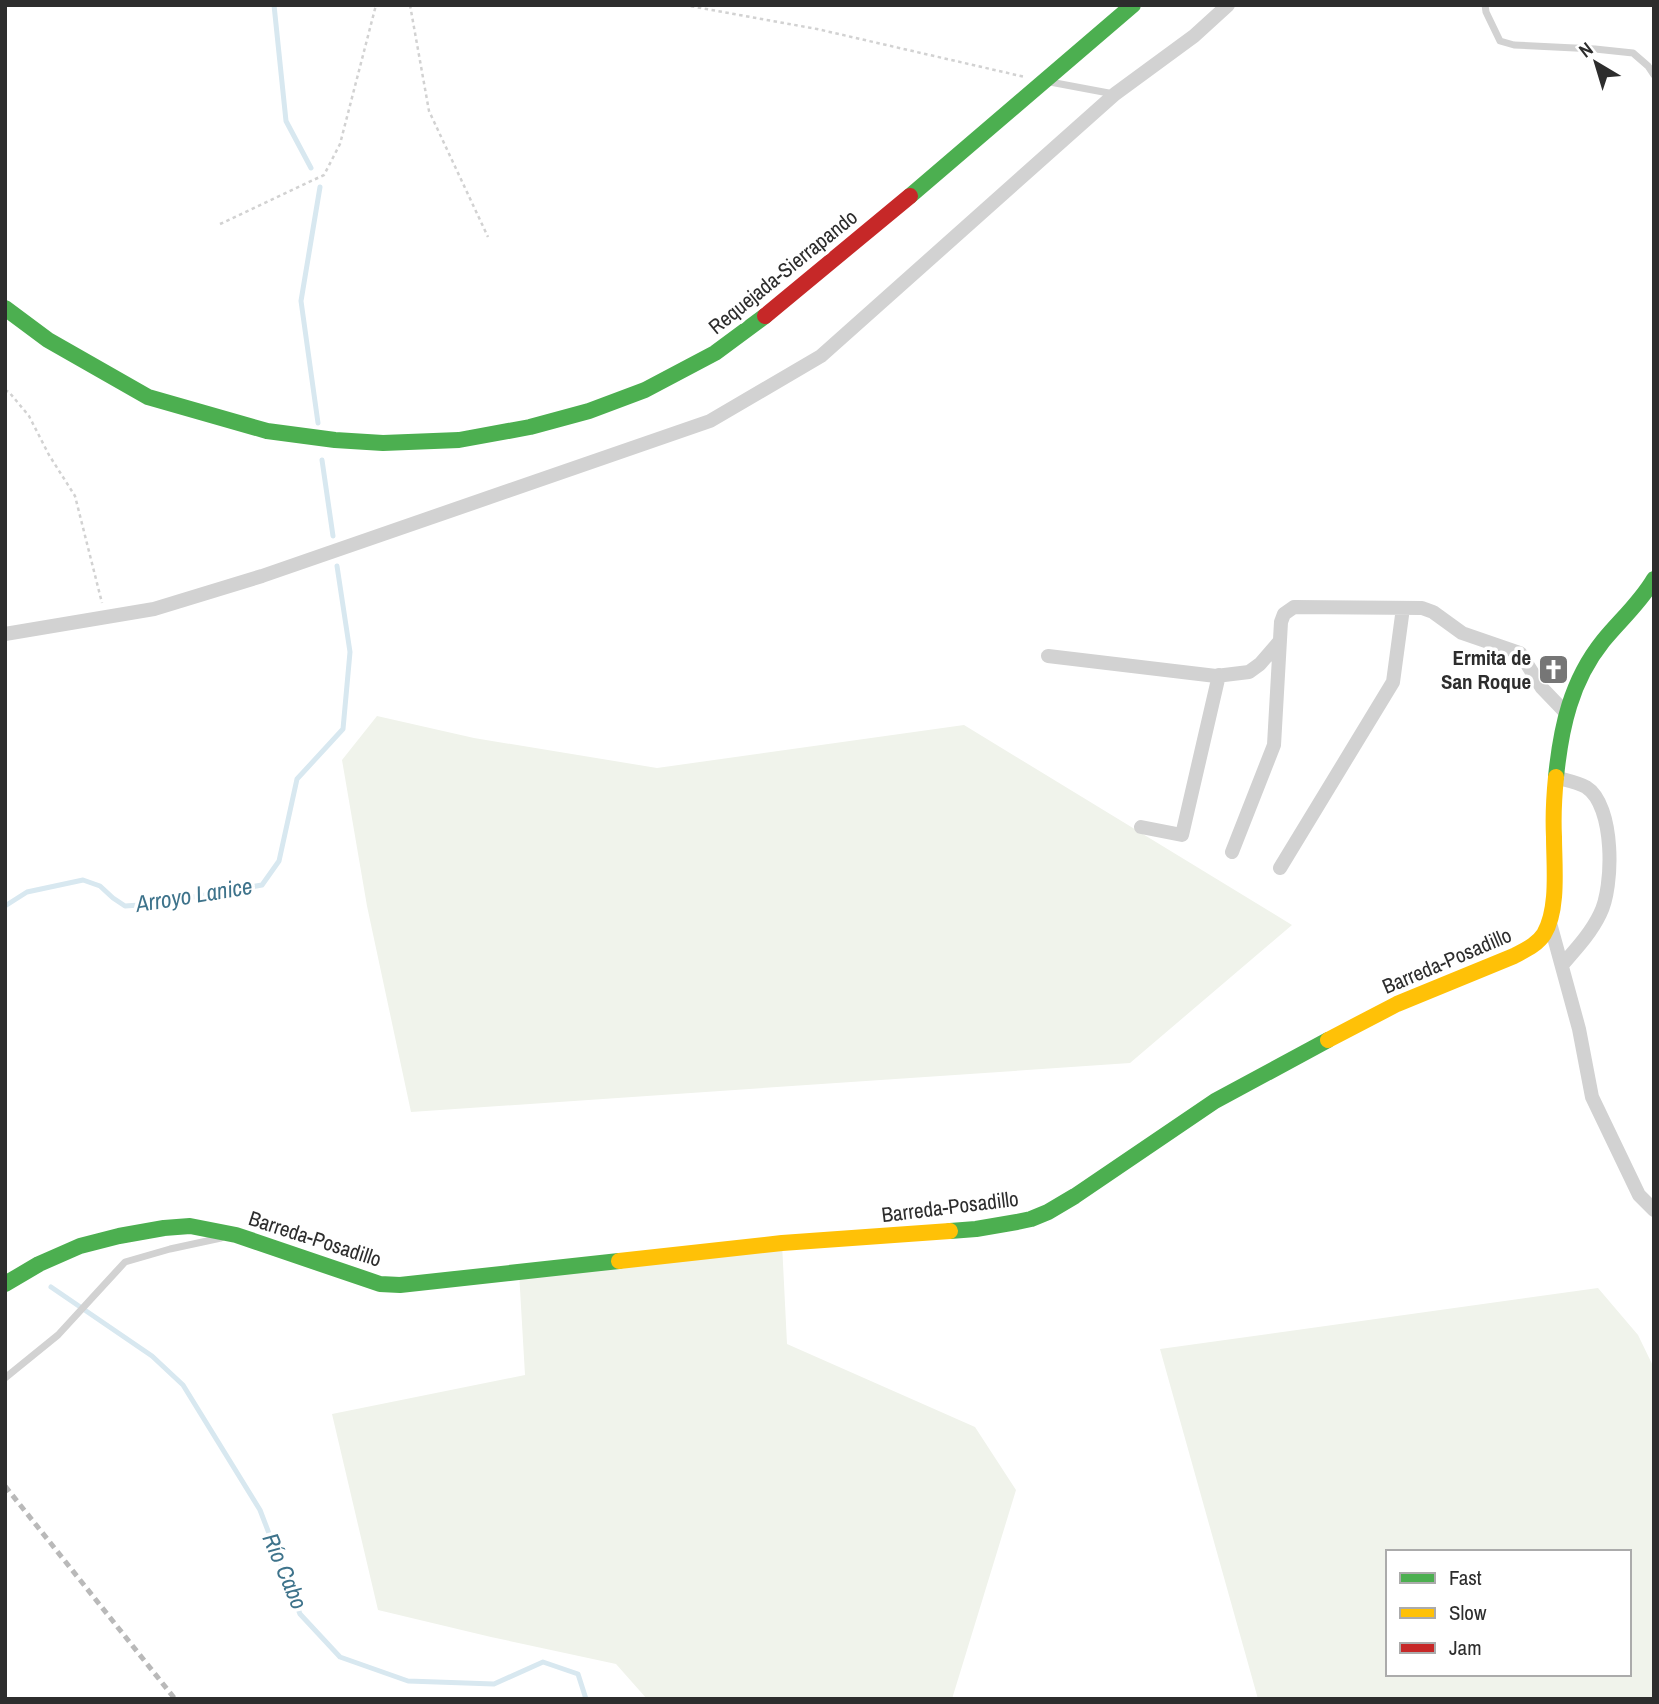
<svg xmlns="http://www.w3.org/2000/svg" width="1659" height="1704" font-family="'Archivo Narrow',sans-serif">
<style>
.green{fill:#f0f3eb;fill-rule:evenodd}
.lines{fill:none;stroke-linecap:round;stroke-linejoin:round}
.stream{stroke:#d8e8f0;stroke-width:5}
.path{stroke:#d2d2d2;stroke-width:2.5;stroke-dasharray:3.5 3.5;stroke-linecap:butt}
.lane{stroke:#d2d2d2;stroke-width:7}
.street{stroke:#d2d2d2;stroke-width:14}
.fast{stroke:#4caf50;stroke-width:16}
.slow{stroke:#ffc107;stroke-width:16}
.jam{stroke:#c62828;stroke-width:16}
.rail{stroke:#b9b9b9;stroke-width:5;stroke-dasharray:7 5;stroke-linecap:butt}
.labels{text-anchor:middle;stroke-width:7;stroke-linejoin:round;paint-order:stroke}
.street-label{font-size:21px;fill:#2d2d2d;stroke:#fff}
.poi-label{font-size:21px;font-weight:bold;fill:#2d2d2d;stroke:#fff;text-anchor:end}
.water-label{font-size:23px;font-style:italic;fill:#3e738b;stroke:#fff}
</style>
<rect width="100%" height="100%" fill="#fff"/>
<path class="green" d="M377 716 474 738 657 768 964 725 1292 925 1130 1063 411 1112 367 906 342 760Z
M782 1243 787 1344 975 1427 1016 1490 952 1699H647L616 1664 491 1637 378 1610 332 1414 525 1375 519 1272Z
M1598 1288 1638 1335 1654 1368V1699H1258L1160 1349ZM1388 1552H1629V1674H1388Z"/>
<g class="lines">
<path class="stream" d="M274 5 286 121 311 168
M318 423 301 301 320 187
M322 460 333 536
M5 906 27 892 83 880 100 886 113 898 125 906 154 904 262 885 279 861 297 779 343 729 350 652 337 566
M51 1287 152 1356 183 1385 260 1510 300 1614 340 1657 408 1681 494 1684 543 1662 578 1674 586 1699"/>
<path class="path" d="M410 5 429 111 488 237
M684 5 817 29 1025 77
M220 224 324 175 340 144 376 5
M5 390 9 392 29 416 49 455 75 496 102 603"/>
<path class="lane" d="M1485 5 1486 12 1500 41 1514 45 1595 49 1633 53 1648 66 1654 75
M1050 82 1114 94
M5 1378 58 1335 125 1262 170 1249 221 1238"/>
<path class="street" d="M5 634 154 609 262 576 710 421 821 356 1115 94 1194 36 1228 5
M1048 656 1216 676 1249 672 1260 664 1279 642
M1555 777C1565 780 1577 782 1586 787 1615 805 1614 887 1600 914 1591 933 1576 949 1562 965
M1141 827 1182 835 1219 675
M1232 852 1274 745 1281 622 1284 614 1294 607 1422 608 1433 612 1462 633 1520 653 1542 688 1566 713
M1280 868 1393 682 1403 608
M1550 923 1579 1029 1592 1097 1639 1195 1654 1210"/>
<path class="fast" d="M910 196 1133 5
M5 308 48 340 148 397 267 431 335 440 383 443 459 440 530 427 589 411 645 390 715 353 765 316
M1556 777C1561 727 1571 681 1603 641 1620 620 1640 603 1654 579
M950 1231 976 1229 1017 1222 1031 1219 1048 1212 1075 1196 1215 1101 1328 1040
M5 1284 39 1264 80 1246 119 1236 164 1228 190 1226 236 1235 380 1284 400 1285 619 1261"/>
<path class="slow" d="M1328 1040 1397 1004 1514 956C1525 950 1537 945 1544 934 1559 909 1554 865 1554 837 1553 817 1554 797 1556 777
M619 1261 782 1243 950 1231"/>
<path class="jam" d="M765 316 910 196"/>
<path class="rail" d="M5 1486 175 1699"/>
</g>
<defs>
<symbol id="church-square" viewBox="-11 -11 22 22"><rect x="-9" y="-9" width="18" height="18" rx="4" fill="#767676" stroke="#fff"/><path d="M-1.2-6h2.4v3.5h3.3v2.4h-3.3V6h-2.4V-.1h-3.3v-2.4h3.3Z" fill="#fff"/></symbol>
</defs>
<g fill-rule="evenodd">
<use href="#church-square" x="1536" y="652" width="35" height="35"/>
</g>
<g class="labels">
<g class="street-label">
<text transform="translate(783 272) rotate(-39)" y="7">Requejada-Sierrapando</text>
<text transform="translate(1447 961) rotate(-23)" y="7">Barreda-Posadillo</text>
<text transform="translate(950 1207) rotate(-7)" y="7">Barreda-Posadillo</text>
<text transform="translate(315 1239) rotate(18)" y="7">Barreda-Posadillo</text>
</g>
<g class="poi-label">
<text x="1531" y="665">Ermita de<tspan x="1531" dy="24">San Roque</tspan></text>
</g>
<g class="water-label">
<text transform="translate(194 895) rotate(-9)" y="8">Arroyo Lanice</text>
<text transform="translate(285 1571) rotate(67)" y="8">Río Cabo</text>
</g>
</g>
<rect width="1659" height="1704" fill="none" stroke="#2d2d2d" stroke-width="14"/>
<rect x="1386" y="1550" width="245" height="126" fill="#ffffff" stroke="#ababab" stroke-width="2"/>
<rect x="1400" y="1573" width="35" height="10" fill="#4caf50" stroke="#ababab" stroke-width="2"/>
<text x="1449" y="1585" font-size="21" fill="#2d2d2d">Fast</text>
<rect x="1400" y="1608" width="35" height="10" fill="#ffc107" stroke="#ababab" stroke-width="2"/>
<text x="1449" y="1620" font-size="21" fill="#2d2d2d">Slow</text>
<rect x="1400" y="1643" width="35" height="10" fill="#c62828" stroke="#ababab" stroke-width="2"/>
<text x="1449" y="1655" font-size="21" fill="#2d2d2d">Jam</text>
<g transform="translate(1596 63) rotate(322)" stroke="#ffffff" stroke-width="5" paint-order="stroke">
<path d="M0-5L12 26L0 18L-12 26Z" fill="#2d2d2d"/>
<text y="-10" font-size="19" font-weight="bold" text-anchor="middle" fill="#2d2d2d">N</text>
</g>
</svg>
